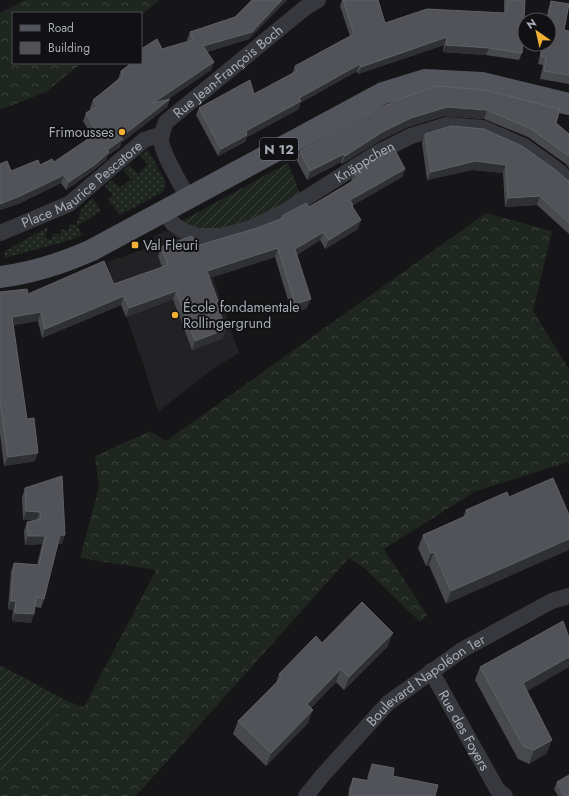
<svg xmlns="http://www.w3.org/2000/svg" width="569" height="796" font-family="Jost,sans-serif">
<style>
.built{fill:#222225}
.grass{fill:url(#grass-dots)}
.forest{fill:url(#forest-crowns)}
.garden{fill:url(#garden-furrows)}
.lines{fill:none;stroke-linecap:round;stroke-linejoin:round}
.street{stroke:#37383d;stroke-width:16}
.primary{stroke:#53555c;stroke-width:22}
.wall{fill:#47494d}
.shaded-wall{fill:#2f3033}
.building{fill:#525359;stroke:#5f6168}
.poi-dot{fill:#f2b134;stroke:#111113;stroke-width:1.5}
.labels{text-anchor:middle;stroke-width:4;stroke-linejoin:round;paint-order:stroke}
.shield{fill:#111113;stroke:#7b7e86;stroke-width:1}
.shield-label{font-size:13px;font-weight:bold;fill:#a8adb8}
.street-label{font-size:14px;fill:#a8adb8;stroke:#111113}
.poi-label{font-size:14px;fill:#a8adb8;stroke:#111113;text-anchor:start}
</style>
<defs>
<pattern id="grass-dots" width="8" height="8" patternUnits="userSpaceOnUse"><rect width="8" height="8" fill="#1e261f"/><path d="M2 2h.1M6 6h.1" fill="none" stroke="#3c433d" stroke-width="1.8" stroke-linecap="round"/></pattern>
<pattern id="forest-crowns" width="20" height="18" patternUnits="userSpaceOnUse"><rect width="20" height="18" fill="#1e261f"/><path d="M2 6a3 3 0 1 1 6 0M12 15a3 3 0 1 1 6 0" fill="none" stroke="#3c433d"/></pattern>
<pattern id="garden-furrows" width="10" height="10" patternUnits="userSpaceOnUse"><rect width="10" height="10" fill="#1e261f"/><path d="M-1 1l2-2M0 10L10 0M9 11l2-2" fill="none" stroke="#3c433d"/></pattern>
</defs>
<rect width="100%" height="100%" fill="#161618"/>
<path class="built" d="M164 231 200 239 239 353 211 370 158 412 143 363 107 263 116 258H119L145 249 143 243Z"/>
<path class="grass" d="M148 150 165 181 166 187 161 193 120 215 108 200 113 195 105 186 112 180 120 188 131 179 123 170 129 165 138 174 148 164 139 155Z
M93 198 101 211 77 226 82 235 70 240 5 258 4 255 5 251 48 227 45 238 51 240 53 233 60 235 62 229 68 231 70 224 76 226 81 209Z"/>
<path class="forest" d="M25 0H160L141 15V13H13V63H82L46 92 0 110V13Z
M486 213 552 231 533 311 569 369V462L476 491 384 549 427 615 420 622 363 567 349 558 136 796H0V676L47 723 67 701 84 707 156 570 80 558 99 487 95 456 150 431 166 441Z"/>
<path class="garden" d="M288 163 301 196 275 211 221 232 191 229 180 222Z
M0 665 67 701 4 772 0 769Z"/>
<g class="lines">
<g class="street">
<path id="s1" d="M188 198C181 184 162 154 161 140 161 134 164 128 166 122L306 7 318 0"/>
<path id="s2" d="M165 211 173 224 184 231 199 236H222L251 228 284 212 377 153 411 136 447 125 483 128 524 146 560 172 569 181"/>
<path id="s3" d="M0 233 69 204 144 140 162 134"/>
<path id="s4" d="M431 671 497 789 505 796"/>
<path id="s5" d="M306 796 322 776 388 703 462 650 552 601 569 596"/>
</g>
<path class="primary" d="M0 277C32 273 63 263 92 250L383 93 425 80 482 83 569 104"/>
</g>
<path class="wall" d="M252 0H287L249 39 207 52 214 62 211 70 167 100 170 99 167 107 121 143 120 147 107 156 106 160 94 170 66 190 61 183 18 204 0 210V164L11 171 40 165 54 162 92 136 83 121 86 113 91 110 90 108 93 100 118 79 121 71 129 65 128 63H141L162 49 188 41 187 40 190 32 235 17Z
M342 0H378L385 23 504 13V0H525L522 53 519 60 486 55 443 52 444 45 358 74 357 71 300 103 299 109 247 137 245 142 218 156 196 115 199 108 254 94 292 74 295 66 350 36 340 6Z
M551 1 564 30 569 31V84L540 79 543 65 538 64 542 44H549V20H546L548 10Z
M436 86 556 123 569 134V168L566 164 528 137 484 119 444 116 408 127 381 140 342 164 341 162 307 180 296 159 300 151Z
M425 134 566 179 569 181V234L537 205 505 207 503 173 472 170 427 180 422 143Z
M405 169 402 177 353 205V207L358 229 325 249 320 240 297 255 307 308 292 313 275 257 209 278 218 301 217 305 223 338 192 350 173 299 126 317 121 305 42 338 38 321 13 325 27 419 35 461 4 466 0 434V292L28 294 114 284 162 267 158 256 161 247 196 246 257 228 281 219 282 216 309 207 352 181H351L354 172Z
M25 488 62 544H58L44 599 41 608 35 607 31 623 12 621 13 610 8 609 11 571 14 563 37 565 42 544 25 545 24 531 27 522 37 520H23L22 497Z
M507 492 446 604 429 565 426 566 418 548 423 535 463 517 466 510Z
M322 643 388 646 344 690 336 682 311 708 308 723 266 766 233 734 238 721 276 683 279 674Z
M480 667 527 691 547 753 529 764 518 759 475 680Z
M372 764 393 776 435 796H348L349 788 353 778 367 780 368 774Z
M557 782 569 796H558L554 789Z"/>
<path class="shaded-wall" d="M282 0H287L249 39 200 54 203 46Z
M447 37 444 45 358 74 361 67Z
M446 45 489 48 486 55 443 52Z
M214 62 211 70 151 111 153 103Z
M360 64 357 71 300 103 299 109 247 137 245 142 218 156 221 149 246 131 299 98Z
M170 99 167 107 121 143 120 147 107 156 106 160 94 170 66 190 69 182 107 150 121 137Z
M447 107 487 110 484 119 444 116 408 127 381 140 342 164 345 156 384 131 411 118Z
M344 154 341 162 307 180 310 171Z
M475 161 506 165 503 173 472 170 427 180 431 172Z
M405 169 402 177 353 205 350 214V200Z
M64 175 61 183 18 204 0 210V204Z
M540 196 537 205 505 207 508 198Z
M361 220 358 229 325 249 329 240Z
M324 232 320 240 292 258 295 249Z
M278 248 275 257 204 280 207 271Z
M176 291 173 299 126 317 129 308Z
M124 296 121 305 42 338 45 329Z
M311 299 307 308 292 313 295 304Z
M41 312 38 321 9 326 12 317Z
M226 329 223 338 192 350 195 341Z
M38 453 35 461 4 466 8 457Z
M26 511 40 512 37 520H23Z
M60 535H65L62 544H57Z
M28 536H45L42 544 25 545Z
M569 539V550L446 604 451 591Z
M434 552 429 565 426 566 431 553Z
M11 601H16L13 610 8 609Z
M15 613 34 614 31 623 12 621Z
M393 633 388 646 344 690 349 677Z
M569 657V667L519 696 523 683Z
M341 669 336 682 302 717 307 704Z
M313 710 308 723 266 766 271 753Z
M552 740 547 753 529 764 534 750Z"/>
<path class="building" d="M252 0H282L252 32 203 46 214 62 153 103 170 99 121 137 123 139 107 150 109 152 97 163 69 182 64 175 20 196 0 204V164L7 161 11 171 38 160 40 165 52 159 54 162 97 133 86 113 97 106 93 100 122 77 121 71 132 63H141V49L157 39 162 49 193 40 190 32 235 17Z
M343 0H378L385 23 427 9 506 13 507 0H525L522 53 489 48 446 45 447 37 361 67 360 64 299 98 301 101 246 131 247 135 221 149 199 108 250 80 254 94 297 71 295 66 354 34Z
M551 1 569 4 564 30 569 31V75L544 71 546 57 541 56 543 44H549V20H548Z
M436 86 485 90 560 109 556 123 569 134V156L531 129 487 110 447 107 411 118 384 131 345 156 344 154 310 171 300 151 375 110 397 100Z
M451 126 484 129 522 146 557 171 566 179 569 181V223L540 196 508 198 506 165 475 161 431 172 425 134Z
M394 148 405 169 350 200 353 205 352 206 361 220 329 240 324 232 295 249 311 299 295 304 278 248 207 271 218 301 216 302 226 329 195 341 176 291 129 308 124 296 45 329 41 312 12 317 27 419 34 418 38 453 8 457 0 403V292L27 289 28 294 104 261 114 284 168 265 161 247 192 236 196 246 257 228 283 218 282 216 306 203 309 207 358 178 354 172Z
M62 476 65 535H60L44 599 36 597 34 614 15 613 16 601H11L14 563 39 565 45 536H28L27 522 41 519 40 512 26 511 25 488Z
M553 478 569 515V539L451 591 434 552 431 553 423 535 468 515 466 510 507 492 509 497Z
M362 602 393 633 349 677 341 669 307 704 313 710 271 753 238 721 282 677 279 674 316 636 322 643Z
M563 621 569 638V657L523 683 552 740 534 750 523 746 480 667Z
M372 764 394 768 393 776 438 785 435 796H350L353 778 369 781Z
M569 775V796H564L557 782Z"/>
<g class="poi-dot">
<circle cx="122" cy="132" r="4"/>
<rect x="131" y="241" width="8" height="8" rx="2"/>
<circle cx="175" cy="315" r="4"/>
</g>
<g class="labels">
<rect class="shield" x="260" y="138" width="38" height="22" rx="3"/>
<g class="shield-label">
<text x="279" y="154">N 12</text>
</g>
<g class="street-label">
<text dy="5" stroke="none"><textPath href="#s1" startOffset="163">Rue Jean-François Boch</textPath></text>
<text dy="5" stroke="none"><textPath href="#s2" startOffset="229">Knäppchen</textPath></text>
<text dy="5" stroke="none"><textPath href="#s3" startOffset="96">Place Maurice Pescatore</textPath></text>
<text dy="5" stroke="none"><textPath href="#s5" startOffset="168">Boulevard Napoléon 1er</textPath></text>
<text dy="5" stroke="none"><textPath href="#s4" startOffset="68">Rue des Foyers</textPath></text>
</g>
<g class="poi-label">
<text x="114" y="137" text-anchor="end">Frimousses</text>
<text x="143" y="250">Val Fleuri</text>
<text x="183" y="312">École fondamentale<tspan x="183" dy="16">Rollingergrund</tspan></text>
</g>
</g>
<rect x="12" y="12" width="130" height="52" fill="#111113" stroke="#4d4f55"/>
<rect x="20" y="25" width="20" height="6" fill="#53555c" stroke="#4d4f55"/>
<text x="48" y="32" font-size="12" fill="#a8adb8">Road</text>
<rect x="20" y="42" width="20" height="12" fill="#525359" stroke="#4d4f55"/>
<text x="48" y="52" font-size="12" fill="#a8adb8">Building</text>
<g transform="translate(537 32) rotate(326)"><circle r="19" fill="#111113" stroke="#4d4f55"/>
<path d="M0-3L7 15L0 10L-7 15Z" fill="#f2b134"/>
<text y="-6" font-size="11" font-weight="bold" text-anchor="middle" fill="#a8adb8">N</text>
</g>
</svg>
